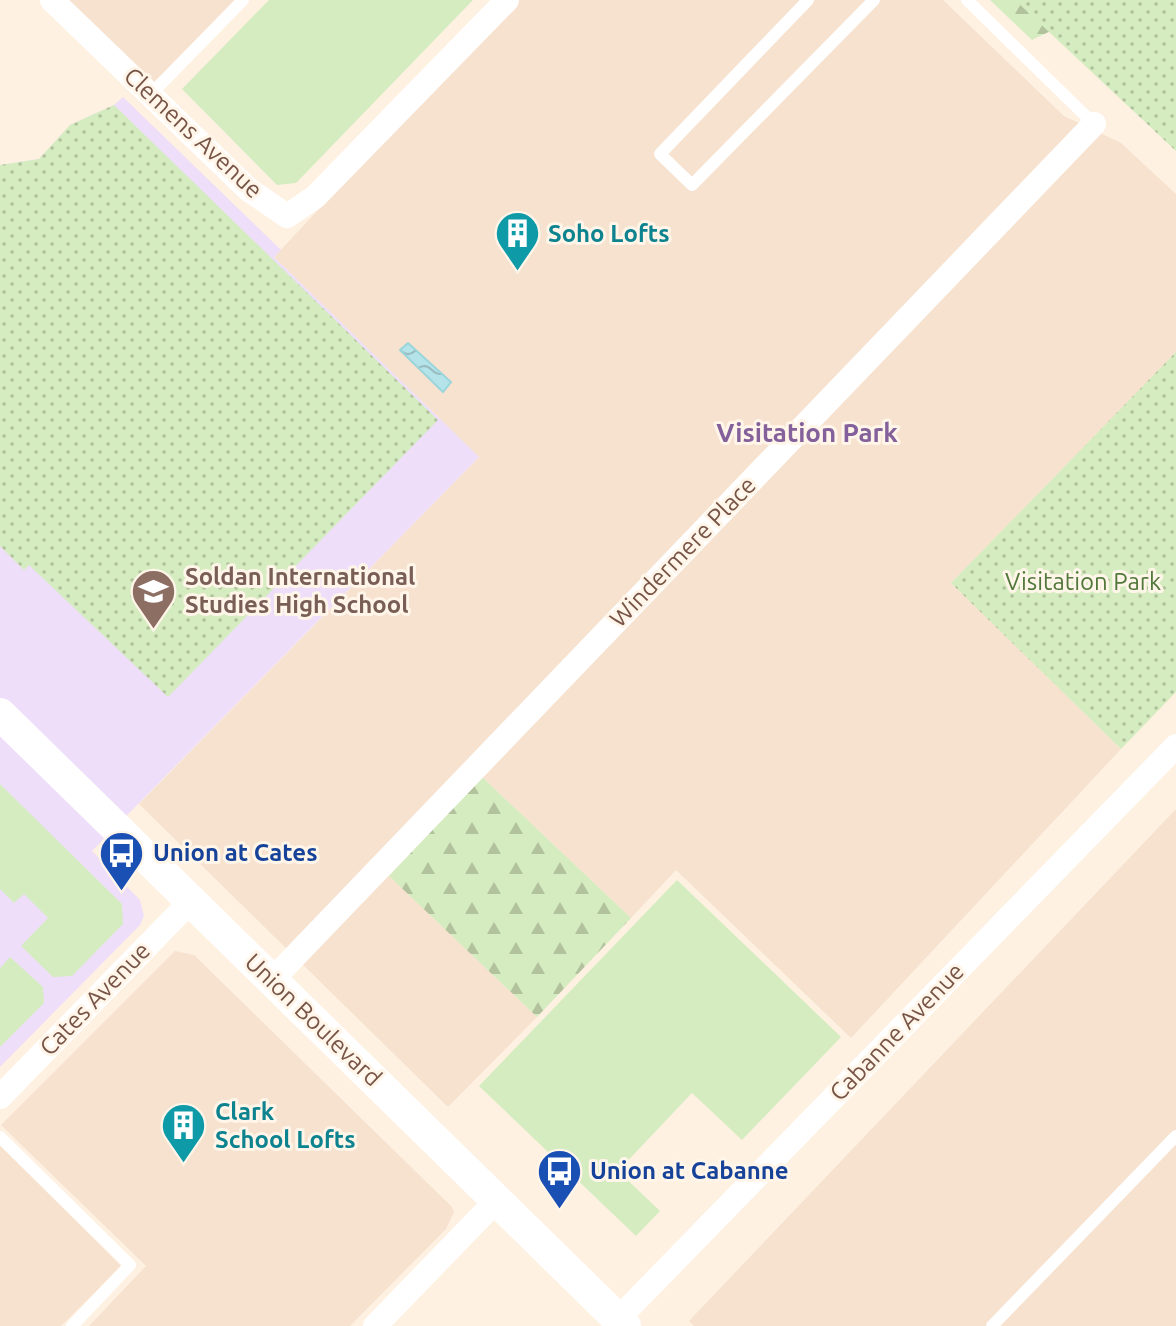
<svg xmlns="http://www.w3.org/2000/svg" width="1176" height="1326" font-family="Ubuntu,sans-serif">
<style>
.residential{fill:#f6e2cf}
.education{fill:#eedefa}
.grass{fill:#d4ecbf}
.forest{fill:url(#forest-firs)}
.park{fill:url(#park-dots)}
.water{fill:url(#water-waves);stroke:#9ad5db;stroke-width:2}
.lines{fill:none;stroke-linecap:round;stroke-linejoin:round}
.lane{stroke:#fff;stroke-width:12}
.street{stroke:#fff;stroke-width:24}
.secondary{stroke:#fff;stroke-width:32}
.labels{text-anchor:middle;stroke-width:6;stroke-linejoin:round;paint-order:stroke}
.street-label{font-size:24px;fill:#775446;stroke:#fff5e9}
.culture-label{font-size:24px;font-weight:bold;fill:#0d838f;stroke:#fff5e9;text-anchor:start}
.education-label{font-size:24px;font-weight:bold;fill:#785e54;stroke:#fff5e9;text-anchor:start}
.park-label{font-size:24px;fill:#51783b;stroke:#fff5e9}
.transit-label{font-size:24px;font-weight:bold;fill:#164399;stroke:#fff5e9;text-anchor:start}
.neighbourhood-label{font-size:26px;font-weight:bold;fill:#84619b;stroke:#fff5e9}
</style>
<defs>
<pattern id="forest-firs" width="22" height="20" patternUnits="userSpaceOnUse" patternTransform="scale(2)"><rect width="22" height="20" fill="#d4ecbf"/><path d="M5 1l3.5 6h-7zM16 11l3.5 6h-7z" fill="#b1c29d"/></pattern>
<pattern id="park-dots" width="8" height="8" patternUnits="userSpaceOnUse" patternTransform="scale(2)"><rect width="8" height="8" fill="#d4ecbf"/><path d="M2 2h.1M6 6h.1" fill="none" stroke="#b1c29d" stroke-width="1.8" stroke-linecap="round"/></pattern>
<pattern id="water-waves" width="16" height="10" patternUnits="userSpaceOnUse" patternTransform="scale(2)"><rect width="16" height="10" fill="#b4e4e9"/><path d="M0 5q4-4 8 0t8 0" fill="none" stroke="#97bbbf"/></pattern>
</defs>
<rect width="100%" height="100%" fill="#fef1e1"/>
<path class="residential" d="M52 0H243L150 95Z
M515 0H943L1064 116 1121 143 1176 194V352L951 583 1121 749 851 1038 676 870 631 918 482 777 389 876 537 1017 448 1107 139 804 479 457 274 257Z
M1176 809V1326H694L689 1321Z
M175 951 194 955 452 1207 454 1212 446 1229 350 1326H89L146 1266 1 1125Z
M0 1145 121 1266 61 1326H0Z"/>
<path class="education" d="M123 97 281 250 274 257 479 457 92 851 140 900 144 916 140 925 0 1067V165L39 159 70 125 114 105Z"/>
<path class="grass" d="M269 0H473L296 183 277 185 182 89Z
M0 784 122 904 123 924 72 976 53 977 21 946 48 918 24 894 14 903 0 889Z
M677 880 841 1037 742 1140 692 1093 618 1171 660 1211 636 1236 479 1086Z
M10 957 43 987 44 1003 0 1047V968Z"/>
<path class="forest" d="M990 0H1115L1032 40Z
M482 777 631 918 537 1017 389 876Z"/>
<path class="park" d="M1015 0H1176V151Z
M114 105 438 420 168 697 29 565 24 570 0 546V165L39 159 70 125Z
M1176 352V692L1121 749 951 583Z"/>
<path class="water" d="M408 343 451 382 443 392 400 350Z"/>
<g class="lines">
<path class="lane" d="M808 0 660 154 692 185 874 0
M967 0 1094 124
M150 95 243 0
M0 1137 130 1265 72 1326
M992 1326 1176 1136"/>
<path class="street" d="M52 0 249 190 287 216 315 197 507 0
M272 980 1094 124
M0 1097 191 901
M618 1319 1176 746
M375 1326 497 1200"/>
<path class="secondary" d="M0 714 625 1326"/>
</g>
<defs>
<symbol id="building-pin" viewBox="-11 -11 22 30"><path d="M0 17L-7.5 6A9.5 9.5 0 1 1 7.5 6Z" fill="#0f9aa8" stroke="#fff5e9"/><path d="M-4-6H4V6H1V3H-1V6H-4ZM-2.5-4.3h1.7v1.8h-1.7ZM.8-4.3h1.7v1.8H.8ZM-2.5-1h1.7V.8h-1.7ZM.8-1h1.7V.8H.8Z" fill="#fff"/></symbol>
<symbol id="school-pin" viewBox="-11 -11 22 30"><path d="M0 17L-7.5 6A9.5 9.5 0 1 1 7.5 6Z" fill="#8d6e63" stroke="#fff5e9"/><path d="M0-5L7-2L0 1L-7-2ZM-4 1L0 2.5L4 1V4Q0 6-4 4Z" fill="#fff"/></symbol>
<symbol id="bus-pin" viewBox="-11 -11 22 30"><path d="M0 17L-7.5 6A9.5 9.5 0 1 1 7.5 6Z" fill="#1a4fb4" stroke="#fff5e9"/><path d="M-5-6H5V4H4V6H2V4H-2V6H-4V4H-5ZM-3.5-4V0h7V-4ZM-3.5 1.2v1.5H-2V1.2ZM2 1.2v1.5H3.5V1.2Z" fill="#fff"/></symbol>
</defs>
<g fill-rule="evenodd">
<use href="#building-pin" x="492" y="208" width="51" height="69"/>
<use href="#school-pin" x="128" y="566" width="51" height="69"/>
<use href="#bus-pin" x="96" y="828" width="51" height="69"/>
<use href="#building-pin" x="158" y="1100" width="51" height="69"/>
<use href="#bus-pin" x="534" y="1146" width="51" height="69"/>
</g>
<g class="labels">
<g class="street-label">
<text transform="translate(193 133) rotate(43)" y="8">Clemens Avenue</text>
<text transform="translate(683 552) rotate(-46)" y="8">Windermere Place</text>
<text transform="translate(95 999) rotate(-46)" y="8">Cates Avenue</text>
<text transform="translate(313 1020) rotate(44)" y="8">Union Boulevard</text>
<text transform="translate(897 1032) rotate(-46)" y="8">Cabanne Avenue</text>
</g>
<g class="culture-label">
<text x="548" y="242">Soho Lofts</text>
<text x="215" y="1120">Clark<tspan x="215" dy="28">School Lofts</tspan></text>
</g>
<g class="education-label">
<text x="185" y="585">Soldan International<tspan x="185" dy="28">Studies High School</tspan></text>
</g>
<g class="park-label">
<text x="1083" y="590">Visitation Park</text>
</g>
<g class="transit-label">
<text x="153" y="861">Union at Cates</text>
<text x="590" y="1179">Union at Cabanne</text>
</g>
<g class="neighbourhood-label">
<text x="807" y="442">Visitation Park</text>
</g>
</g>
</svg>
